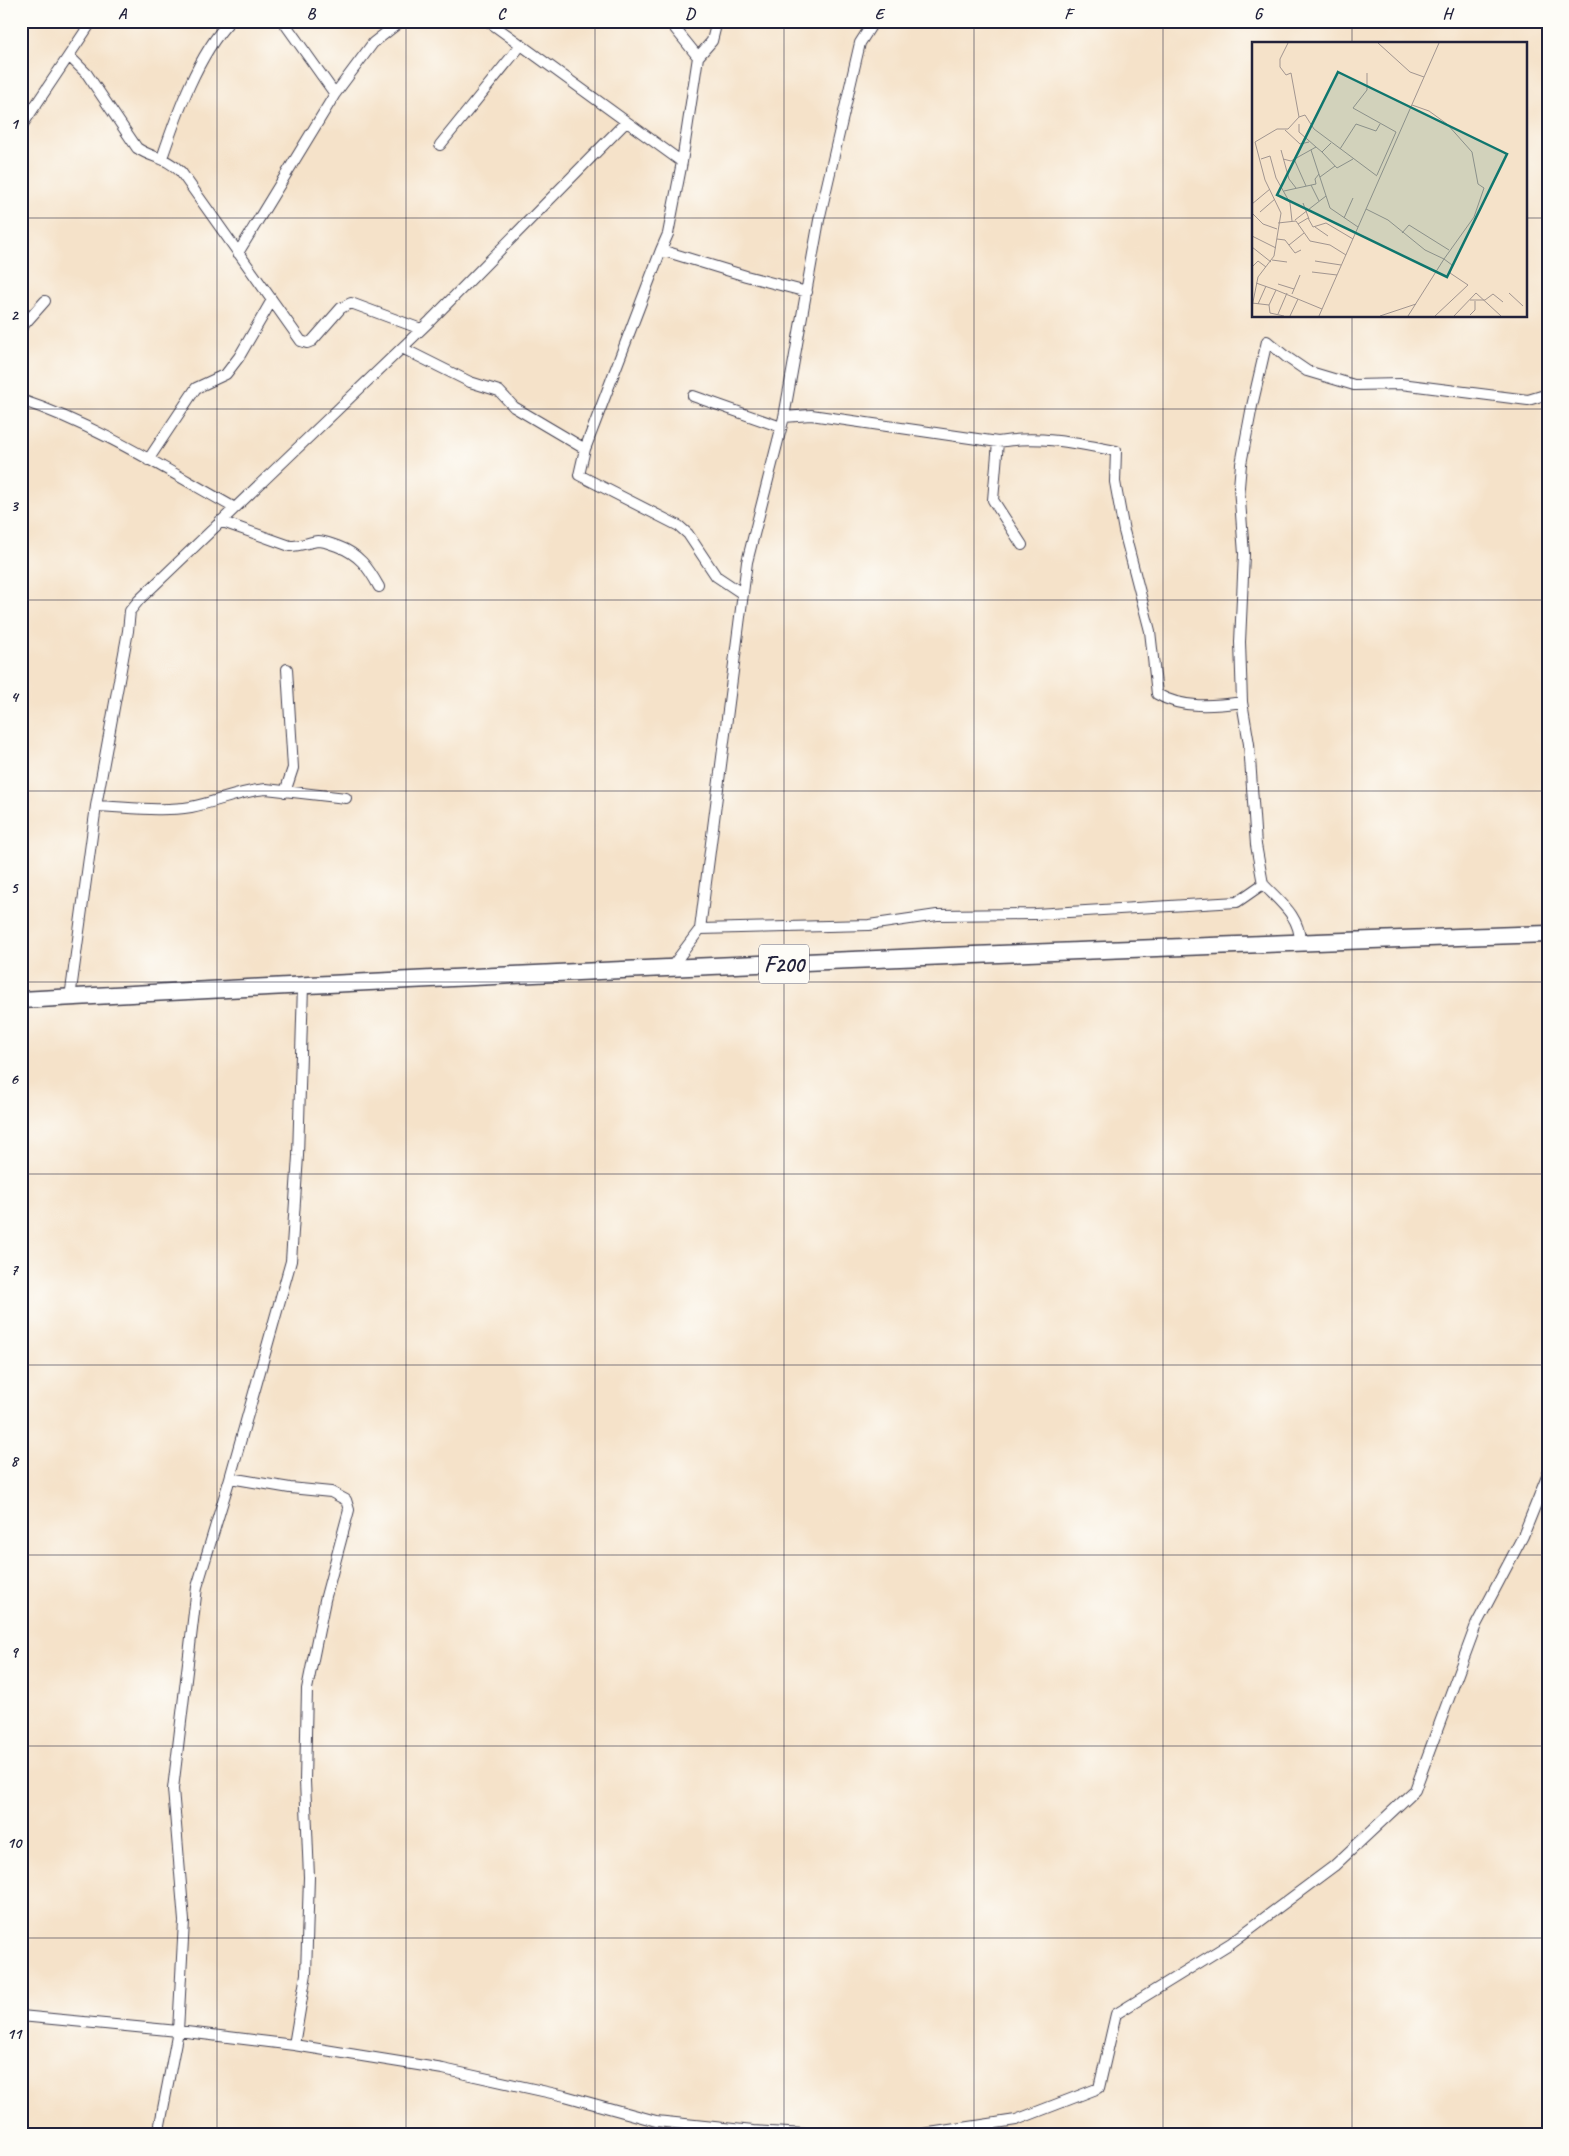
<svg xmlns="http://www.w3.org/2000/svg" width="1569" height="2156" font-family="Caveat,sans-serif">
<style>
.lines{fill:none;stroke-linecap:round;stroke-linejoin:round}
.minor-casing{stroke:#423f50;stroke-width:12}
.primary-casing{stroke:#423f50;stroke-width:19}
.minor{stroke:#fff;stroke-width:10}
.primary{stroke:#fff;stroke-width:16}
.grid{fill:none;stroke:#22223b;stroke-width:1;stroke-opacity:0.55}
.labels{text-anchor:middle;stroke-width:4;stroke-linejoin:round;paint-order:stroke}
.shield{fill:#fdfcf7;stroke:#646373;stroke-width:1}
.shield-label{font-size:22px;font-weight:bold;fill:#22223b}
.inset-road{fill:none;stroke:#a19590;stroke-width:1}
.view{fill:#0f766e;fill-opacity:0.15;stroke:#0f766e;stroke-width:2.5}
.inset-edge{fill:none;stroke:#22223b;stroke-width:2.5}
.neatline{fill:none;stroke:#22223b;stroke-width:2}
.grid-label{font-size:16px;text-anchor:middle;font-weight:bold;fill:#22223b}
</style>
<rect width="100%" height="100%" fill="#fdfcf7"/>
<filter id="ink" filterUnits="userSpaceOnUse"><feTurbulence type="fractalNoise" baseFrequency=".02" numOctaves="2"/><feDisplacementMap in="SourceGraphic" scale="10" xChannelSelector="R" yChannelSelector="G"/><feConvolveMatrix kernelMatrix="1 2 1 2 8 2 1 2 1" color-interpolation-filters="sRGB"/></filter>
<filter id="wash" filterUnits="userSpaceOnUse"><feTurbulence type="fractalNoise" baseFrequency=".0096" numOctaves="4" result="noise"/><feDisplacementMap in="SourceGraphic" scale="20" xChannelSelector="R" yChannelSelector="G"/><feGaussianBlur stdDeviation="1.12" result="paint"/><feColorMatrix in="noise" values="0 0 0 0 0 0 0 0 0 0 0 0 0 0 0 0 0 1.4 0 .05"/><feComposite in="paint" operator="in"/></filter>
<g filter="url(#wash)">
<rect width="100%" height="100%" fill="#f5e2c9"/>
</g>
<g filter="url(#ink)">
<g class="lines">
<defs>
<path id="minor" d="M283 21 335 94
M488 21 682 162 668 234 661 250 746 276 807 292
M669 21 698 57
M69 56 87 74 137 148C153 159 165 156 181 172L301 341 307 343 312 341 341 308 351 303 421 329
M21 127 92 21
M440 145 521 45
M162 158C177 114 198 54 230 21
M682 162 698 57 712 41 717 21
M661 250 585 449 579 475 679 526 688 534 716 576 743 594
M238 253 335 94 373 43 401 21
M21 328 45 301
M402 348 470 382 499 391 514 407 585 449
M693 396 781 427
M21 400C96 425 165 469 233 507
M784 417 811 415 998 442C1039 435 1076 443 1116 451L1115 482 1124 531 1150 631 1157 694C1182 709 1214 706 1242 702
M998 442 993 500 1022 545
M148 460 196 388 226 374 239 357 272 300
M220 521 290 546C301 546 309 542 318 541 324 541 331 544 337 546 359 554 368 567 379 587
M285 792 293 768 287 669
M96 806C126 807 161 812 191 807 217 802 240 791 266 789L346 798
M1263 884C1280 902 1300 916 1300 942
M700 929 869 925 937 915 1035 914 1237 902 1263 884 1256 845 1249 744 1242 702 1240 642 1244 554 1239 487 1241 464 1252 406 1267 341 1285 356 1307 371 1354 385 1401 384 1528 400 1548 394
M670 969 700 929 747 562 784 417 819 220 860 43 874 21
M70 998 96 806 128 631 130 611 139 600 430 321 626 122
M230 1478 290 1488 331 1492 346 1500 349 1510 325 1600 307 1689 305 1781 309 1877 306 1974 294 2045
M21 2016 178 2031 184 1921 173 1789 197 1587 230 1478 291 1261 298 1156 303 985
M158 2135 178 2031 294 2045 443 2069 565 2096 656 2121 753 2131 825 2135
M916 2135 1016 2120 1099 2088 1116 2014 1231 1943 1334 1866 1415 1790 1476 1625 1523 1536 1548 1474"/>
<path id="primary" d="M21 1000C530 972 1039 951 1548 934"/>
</defs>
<use href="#minor" class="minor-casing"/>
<use href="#primary" class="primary-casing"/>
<use href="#minor" class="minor"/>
<use href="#primary" class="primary"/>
</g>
</g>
<path class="grid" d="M217 21V2135M406 21V2135M595 21V2135M784 21V2135M974 21V2135M1163 21V2135M1352 21V44M21 218H1253M1525 218H1548M1352 316V2135M21 409H1548M21 600H1548M21 791H1548M21 982H1548M21 1174H1548M21 1365H1548M21 1555H1548M21 1746H1548M21 1938H1548"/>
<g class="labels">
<rect class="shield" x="759" y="944.5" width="50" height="39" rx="4"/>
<g class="shield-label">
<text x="784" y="972">F200</text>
</g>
</g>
<g transform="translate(1252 42)">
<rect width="275" height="275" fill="#f5e2c9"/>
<path class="inset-road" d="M126 1 158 30 172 35M115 31V48L101 66 144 90 125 133M160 63 177 69 195 82 220 110 226 142 232 146 222 175 192 217 200 223 198 231 216 243 183 274M47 75 53 73 62 87 125 134M47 82V90L64 105M33 88 48 102 57 100M88 107 104 82 124 89 128 82M29 108 37 137 44 146M59 108 78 166 106 185M70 110 85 126 101 117M9 117 18 114 24 136 38 161 40 179M31 117 39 119 64 105 70 110 79 101M42 117 54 144M68 135 83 124M59 143 67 159M32 149 64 142 63 137 67 132M51 161 57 177M0 162 18 147M114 167 136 178 173 208 192 217 156 274M8 170 23 157M0 171 11 182 25 187M92 176 101 156M43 178 74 154M26 181 44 179 58 199 78 203 94 213M46 182 56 176 61 185 74 181 101 197M63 185 76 194M150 191 157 183 197 208M0 194 24 206M25 197 33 198 43 211 49 208M37 203 52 191M0 205 19 220M20 218 35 220M63 219 89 223M1 224 6 219 14 225M60 230 85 233M4 241 24 248M26 242 42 247M257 251 271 264M40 252 48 233M218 258H233L241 252 251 260M0 261 17 263M6 262 14 244M0 265 6 235 22 214 29 171 13 138 3 100 25 87H36L47 75 39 31 34 33 28 25V17L36 1M26 272 35 251M218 273 223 268V259M32 274 18 271 17 263 24 248 70 267M38 274 46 257M67 274 187 1M128 274 164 262M202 274 224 251 249 274"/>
<path class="view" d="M86 30 255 112 195 235 25 153Z"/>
<rect width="275" height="275" class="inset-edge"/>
</g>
<rect width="1569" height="2156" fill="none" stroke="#fdfcf7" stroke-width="55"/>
<rect x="28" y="28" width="1514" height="2100" class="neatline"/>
<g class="grid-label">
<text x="122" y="19">A</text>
<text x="311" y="19">B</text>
<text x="501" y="19">C</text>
<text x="690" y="19">D</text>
<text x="879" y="19">E</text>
<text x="1068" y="19">F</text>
<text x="1258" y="19">G</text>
<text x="1447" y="19">H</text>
<text x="14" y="129">1</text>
<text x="14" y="320">2</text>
<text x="14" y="511">3</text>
<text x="14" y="702">4</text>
<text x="14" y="893">5</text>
<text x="14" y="1084">6</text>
<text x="14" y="1275">7</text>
<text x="14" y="1466">8</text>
<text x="14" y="1657">9</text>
<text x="14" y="1848">10</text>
<text x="14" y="2039">11</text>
</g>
</svg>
